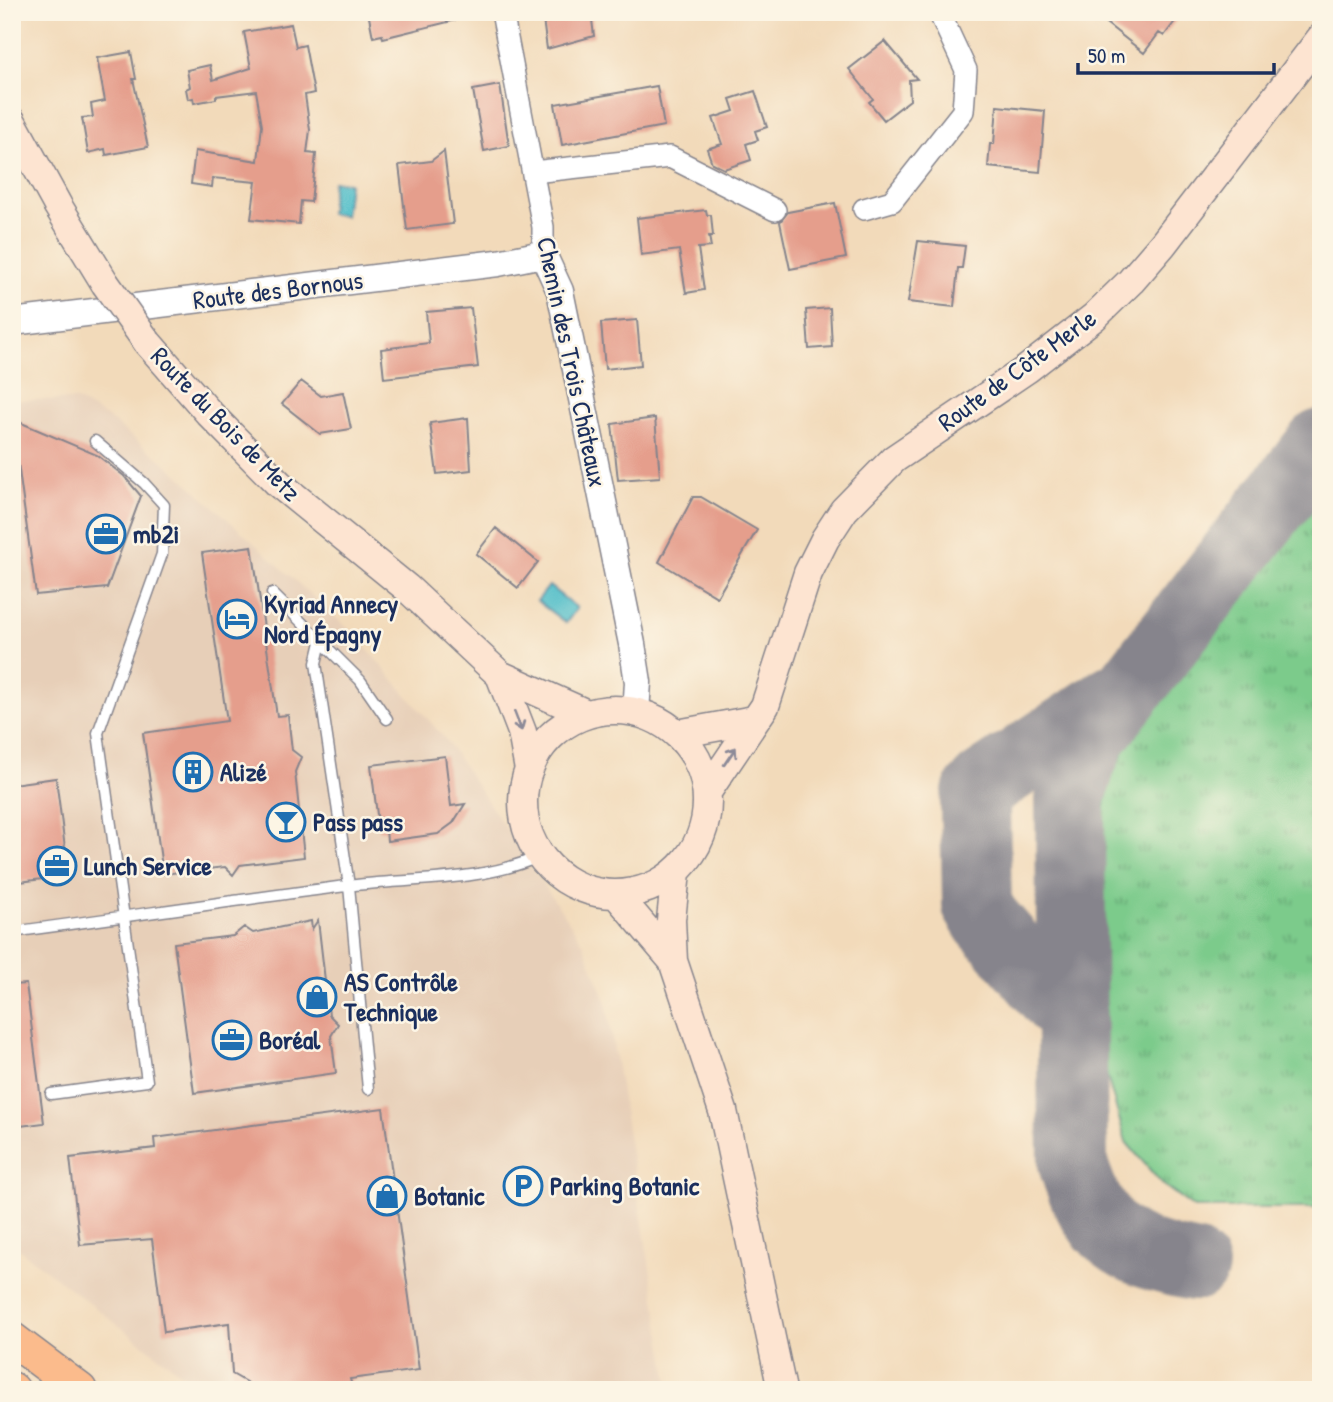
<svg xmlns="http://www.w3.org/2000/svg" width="1333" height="1402" font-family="'Patrick Hand',sans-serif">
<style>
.built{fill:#e7cfb8}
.grass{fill:url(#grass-tufts);stroke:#4c7d74;stroke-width:2}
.water{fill:#51bec9;stroke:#367694;stroke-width:2}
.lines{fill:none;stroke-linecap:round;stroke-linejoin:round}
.taxiway{stroke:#86848c;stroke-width:70}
.building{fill:#e59e8c}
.service-casing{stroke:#86848c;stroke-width:13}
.minor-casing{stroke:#86848c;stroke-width:24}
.tertiary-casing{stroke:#86848c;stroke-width:29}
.secondary-casing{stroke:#86848c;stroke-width:31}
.trunk-casing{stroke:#86848c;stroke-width:36}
.service{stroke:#fff;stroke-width:10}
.minor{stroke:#fff;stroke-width:21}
.tertiary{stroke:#fff;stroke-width:26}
.secondary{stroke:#fde4d1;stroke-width:28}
.trunk{stroke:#fbbb8c;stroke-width:33}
.secondary-bridge-casing{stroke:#86848c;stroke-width:31;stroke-linecap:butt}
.secondary-bridge{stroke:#fde4d1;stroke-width:28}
.oneway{stroke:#8c8a98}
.labels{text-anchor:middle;stroke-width:5;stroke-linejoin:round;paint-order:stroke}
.street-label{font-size:26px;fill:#1b2f5e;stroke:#fcf5e5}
.poi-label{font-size:26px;font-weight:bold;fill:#1b2f5e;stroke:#fcf5e5;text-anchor:start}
</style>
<defs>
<pattern id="grass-tufts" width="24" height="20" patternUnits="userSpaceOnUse" patternTransform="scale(1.75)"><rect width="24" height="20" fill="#7ccb8b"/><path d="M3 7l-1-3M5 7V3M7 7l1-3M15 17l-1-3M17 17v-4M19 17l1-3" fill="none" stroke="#65a575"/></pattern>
</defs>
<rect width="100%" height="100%" fill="#fcf5e5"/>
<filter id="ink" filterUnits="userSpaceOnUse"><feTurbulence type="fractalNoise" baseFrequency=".0143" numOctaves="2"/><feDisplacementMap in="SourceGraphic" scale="14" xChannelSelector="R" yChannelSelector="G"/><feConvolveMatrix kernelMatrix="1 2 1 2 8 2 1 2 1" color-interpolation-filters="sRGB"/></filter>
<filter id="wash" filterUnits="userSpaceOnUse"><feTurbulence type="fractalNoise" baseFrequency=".00686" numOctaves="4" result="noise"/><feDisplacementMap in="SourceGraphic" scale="28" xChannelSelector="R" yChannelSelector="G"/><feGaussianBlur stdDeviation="1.57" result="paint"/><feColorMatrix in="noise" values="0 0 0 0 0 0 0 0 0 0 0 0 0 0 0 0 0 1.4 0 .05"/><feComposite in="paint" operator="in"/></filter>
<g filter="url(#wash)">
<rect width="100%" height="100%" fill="#f2daba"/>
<path class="built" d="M12 400H77L108 418 170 467 353 633 446 740 583 943 606 1001 670 1390H203L12 1244Z"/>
<path class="grass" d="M1321 493V1208H1194L1162 1184 1126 1142 1106 1073 1098 845 1110 780 1131 736Z"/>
<path class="water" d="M333 181 349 183 345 216 330 214Z
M549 586 577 608 566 623 537 601Z"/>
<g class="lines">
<path class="taxiway" d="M1070 1017 986 920 977 905 975 805 977 793 984 785 1113 699
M1194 1266C1122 1252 1095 1235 1073 1164L1070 800 1081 763 1092 737 1321 444"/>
</g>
<g id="blocks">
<path class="building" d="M368 12H455L456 20 383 38 382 35 373 37Z
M542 12H591L594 36 547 49Z
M1092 12H1182L1164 36 1159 33 1144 53Z
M291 24 296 47 305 45 314 93 305 95 310 130 307 153 316 154 311 202 301 201 299 224 251 219 256 182 213 178 212 187 191 184 195 151 258 161 262 125 256 91 216 96V99L194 103 193 98 188 99 186 89 190 87 187 70 210 65 213 80 251 68 244 32Z
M885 41 917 79 909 80 910 100 884 120 869 102 873 99 849 69Z
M131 52 136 79H133L148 147 106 155 105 149 88 153 82 118 93 117 91 104 105 101 97 58Z
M500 85 509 146 484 151 473 90Z
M657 86 664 126 562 145 555 104Z
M755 91 767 127 755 131 758 140 746 144 751 160 724 169 712 163 707 149 722 144 713 118 734 111 730 99Z
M997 106 1045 111 1040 172 988 167 990 144H994Z
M444 151 453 224 407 230 399 165 431 161Z
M835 203 846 258 790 269 780 222 788 212Z
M706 210 707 215H711L713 236H709L711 247 698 248 704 290 686 293 679 250 641 255 637 218Z
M918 241 965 246 962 268H958L954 307 908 302Z
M471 308 478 367 384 378 381 349 429 343 426 312Z
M830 308 832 347 809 349 806 310Z
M637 320 641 365 605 369 601 323Z
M301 381 321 396 343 392 351 429 320 434 282 404Z
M468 418 471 470 437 474 430 423Z
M655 418 660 477 618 480 612 424Z
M12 419 97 455 124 476 141 496 107 588 36 595Z
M693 497H701L757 530 717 597 659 562Z
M496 528 538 562 518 588 476 554Z
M252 546 277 716 288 715 292 750 301 757 295 772 304 857 240 865 233 875 225 867 163 874 143 733 227 721 202 553Z
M445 756 451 806 465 804 453 823 438 834 387 841 386 830 379 831 371 765Z
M56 778 67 864 57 877 12 883V784Z
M318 920 329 1015 338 1024 331 1036 336 1073 194 1093 174 943 233 936 244 927 253 933 311 921 312 929Z
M26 984 44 1123 12 1127V985Z
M383 1108 419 1370 350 1379 353 1390H260L232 1374 229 1323 164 1332 152 1239 80 1245 70 1158 155 1148 154 1138Z"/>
</g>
</g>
<g filter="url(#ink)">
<use href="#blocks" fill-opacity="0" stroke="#86848c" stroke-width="2"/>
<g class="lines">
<defs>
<path id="service" d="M272 593 360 680 387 719
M321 642 316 663 349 886 368 1089
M12 932C124 917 235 900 346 886 410 878 481 883 540 856
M51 1094 147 1081 98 733 162 554 164 505 144 483 95 441"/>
<path id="minor" d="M502 12 543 227V254
M533 172 670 157 775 210
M864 209 892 201 963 111 966 70 939 12"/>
<path id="tertiary" d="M12 322 498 263 543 254 560 291 632 644 638 682 636 713"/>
<path id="secondary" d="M12 122 58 206 105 283
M147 342 209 413 279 484 407 588 500 675 587 714
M500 675 522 732 529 770
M523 802a92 92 0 1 1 184 0a92 92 0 1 1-184 0Z
M677 734 754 720
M707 792 765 706 808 573 825 539 844 510 894 459 1027 369 1094 317 1131 281 1163 244 1321 38
M676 872 671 920 673 961 723 1111 782 1390
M616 894 673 961"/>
<path id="trunk" d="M12 1339 80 1390
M12 1389 13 1390"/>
</defs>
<use href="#service" class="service-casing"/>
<use href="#minor" class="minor-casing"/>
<use href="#tertiary" class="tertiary-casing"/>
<use href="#secondary" class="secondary-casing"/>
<use href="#trunk" class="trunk-casing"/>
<use href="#service" class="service"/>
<use href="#minor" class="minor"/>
<use href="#tertiary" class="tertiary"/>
<use href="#secondary" class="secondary"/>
<use href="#trunk" class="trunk"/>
<defs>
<path id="secondary-bridge" d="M105 283 147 342"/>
</defs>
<use href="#secondary-bridge" class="secondary-bridge-casing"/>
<use href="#secondary-bridge" class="secondary-bridge"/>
</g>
<defs><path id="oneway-shaft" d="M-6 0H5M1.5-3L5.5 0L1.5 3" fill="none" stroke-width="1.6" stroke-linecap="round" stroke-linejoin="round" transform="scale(1.75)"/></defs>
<g class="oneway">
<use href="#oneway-shaft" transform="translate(518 721) rotate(69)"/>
<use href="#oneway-shaft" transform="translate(730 756) rotate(-56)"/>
</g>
</g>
<defs>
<symbol id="office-ring" viewBox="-11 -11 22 22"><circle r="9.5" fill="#fcf5e5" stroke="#1f6fb2" stroke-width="1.5"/><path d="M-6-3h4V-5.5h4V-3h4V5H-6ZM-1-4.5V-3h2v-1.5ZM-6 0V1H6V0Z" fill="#1f6fb2"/></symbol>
<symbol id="hotel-ring" viewBox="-11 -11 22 22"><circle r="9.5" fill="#fcf5e5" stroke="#1f6fb2" stroke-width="1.5"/><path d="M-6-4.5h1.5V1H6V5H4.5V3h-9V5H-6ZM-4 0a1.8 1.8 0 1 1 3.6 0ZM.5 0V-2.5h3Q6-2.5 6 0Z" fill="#1f6fb2"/></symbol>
<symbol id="building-ring" viewBox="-11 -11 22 22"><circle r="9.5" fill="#fcf5e5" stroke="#1f6fb2" stroke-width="1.5"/><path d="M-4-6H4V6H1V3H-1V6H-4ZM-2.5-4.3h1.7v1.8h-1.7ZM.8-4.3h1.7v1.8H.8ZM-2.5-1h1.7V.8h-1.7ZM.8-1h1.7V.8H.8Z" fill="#1f6fb2"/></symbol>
<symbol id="bar-ring" viewBox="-11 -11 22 22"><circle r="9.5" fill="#fcf5e5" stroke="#1f6fb2" stroke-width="1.5"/><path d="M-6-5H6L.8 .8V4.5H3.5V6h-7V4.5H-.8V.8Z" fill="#1f6fb2"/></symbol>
<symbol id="shop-ring" viewBox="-11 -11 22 22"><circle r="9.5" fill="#fcf5e5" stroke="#1f6fb2" stroke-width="1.5"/><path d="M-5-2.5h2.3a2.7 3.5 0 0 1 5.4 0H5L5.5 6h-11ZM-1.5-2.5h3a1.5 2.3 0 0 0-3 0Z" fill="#1f6fb2"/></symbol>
<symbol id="parking-ring" viewBox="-11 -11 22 22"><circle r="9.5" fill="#fcf5e5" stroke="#1f6fb2" stroke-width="1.5"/><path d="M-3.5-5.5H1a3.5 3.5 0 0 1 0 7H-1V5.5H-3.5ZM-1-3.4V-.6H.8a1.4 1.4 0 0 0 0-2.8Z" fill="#1f6fb2"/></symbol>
</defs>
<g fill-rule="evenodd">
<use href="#office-ring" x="84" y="512" width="44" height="44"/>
<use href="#hotel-ring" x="215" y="597" width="44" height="44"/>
<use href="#building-ring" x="171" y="750" width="44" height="44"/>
<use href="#bar-ring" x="264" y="800" width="44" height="44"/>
<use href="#office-ring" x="35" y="844" width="44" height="44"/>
<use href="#shop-ring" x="295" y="975" width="44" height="44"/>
<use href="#office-ring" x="210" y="1018" width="44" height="44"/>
<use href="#parking-ring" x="501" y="1164" width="44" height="44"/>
<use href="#shop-ring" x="365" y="1174" width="44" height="44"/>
</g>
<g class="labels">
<g class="street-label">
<text transform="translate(278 290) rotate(-7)" y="9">Route des Bornous</text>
<text transform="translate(572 362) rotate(78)" y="9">Chemin des Trois Châteaux</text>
<text transform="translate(1017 370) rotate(-36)" y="9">Route de Côte Merle</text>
<text transform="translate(226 424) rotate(46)" y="9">Route du Bois de Metz</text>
</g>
<g class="poi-label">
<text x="133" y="543">mb2i</text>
<text x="264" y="613">Kyriad Annecy<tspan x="264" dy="30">Nord Épagny</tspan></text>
<text x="220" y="781">Alizé</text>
<text x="313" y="831">Pass pass</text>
<text x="84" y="875">Lunch Service</text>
<text x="344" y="991">AS Contrôle<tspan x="344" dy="30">Technique</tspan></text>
<text x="259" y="1049">Boréal</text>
<text x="550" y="1195">Parking Botanic</text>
<text x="414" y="1205">Botanic</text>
</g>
</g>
<rect width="1333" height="1402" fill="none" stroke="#fcf5e5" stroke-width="42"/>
<path d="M1078 63v10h196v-10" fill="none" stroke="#1b2f5e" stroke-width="3.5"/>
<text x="1088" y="63" font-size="21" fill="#1b2f5e" stroke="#fcf5e5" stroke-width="5" paint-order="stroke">50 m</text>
</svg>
